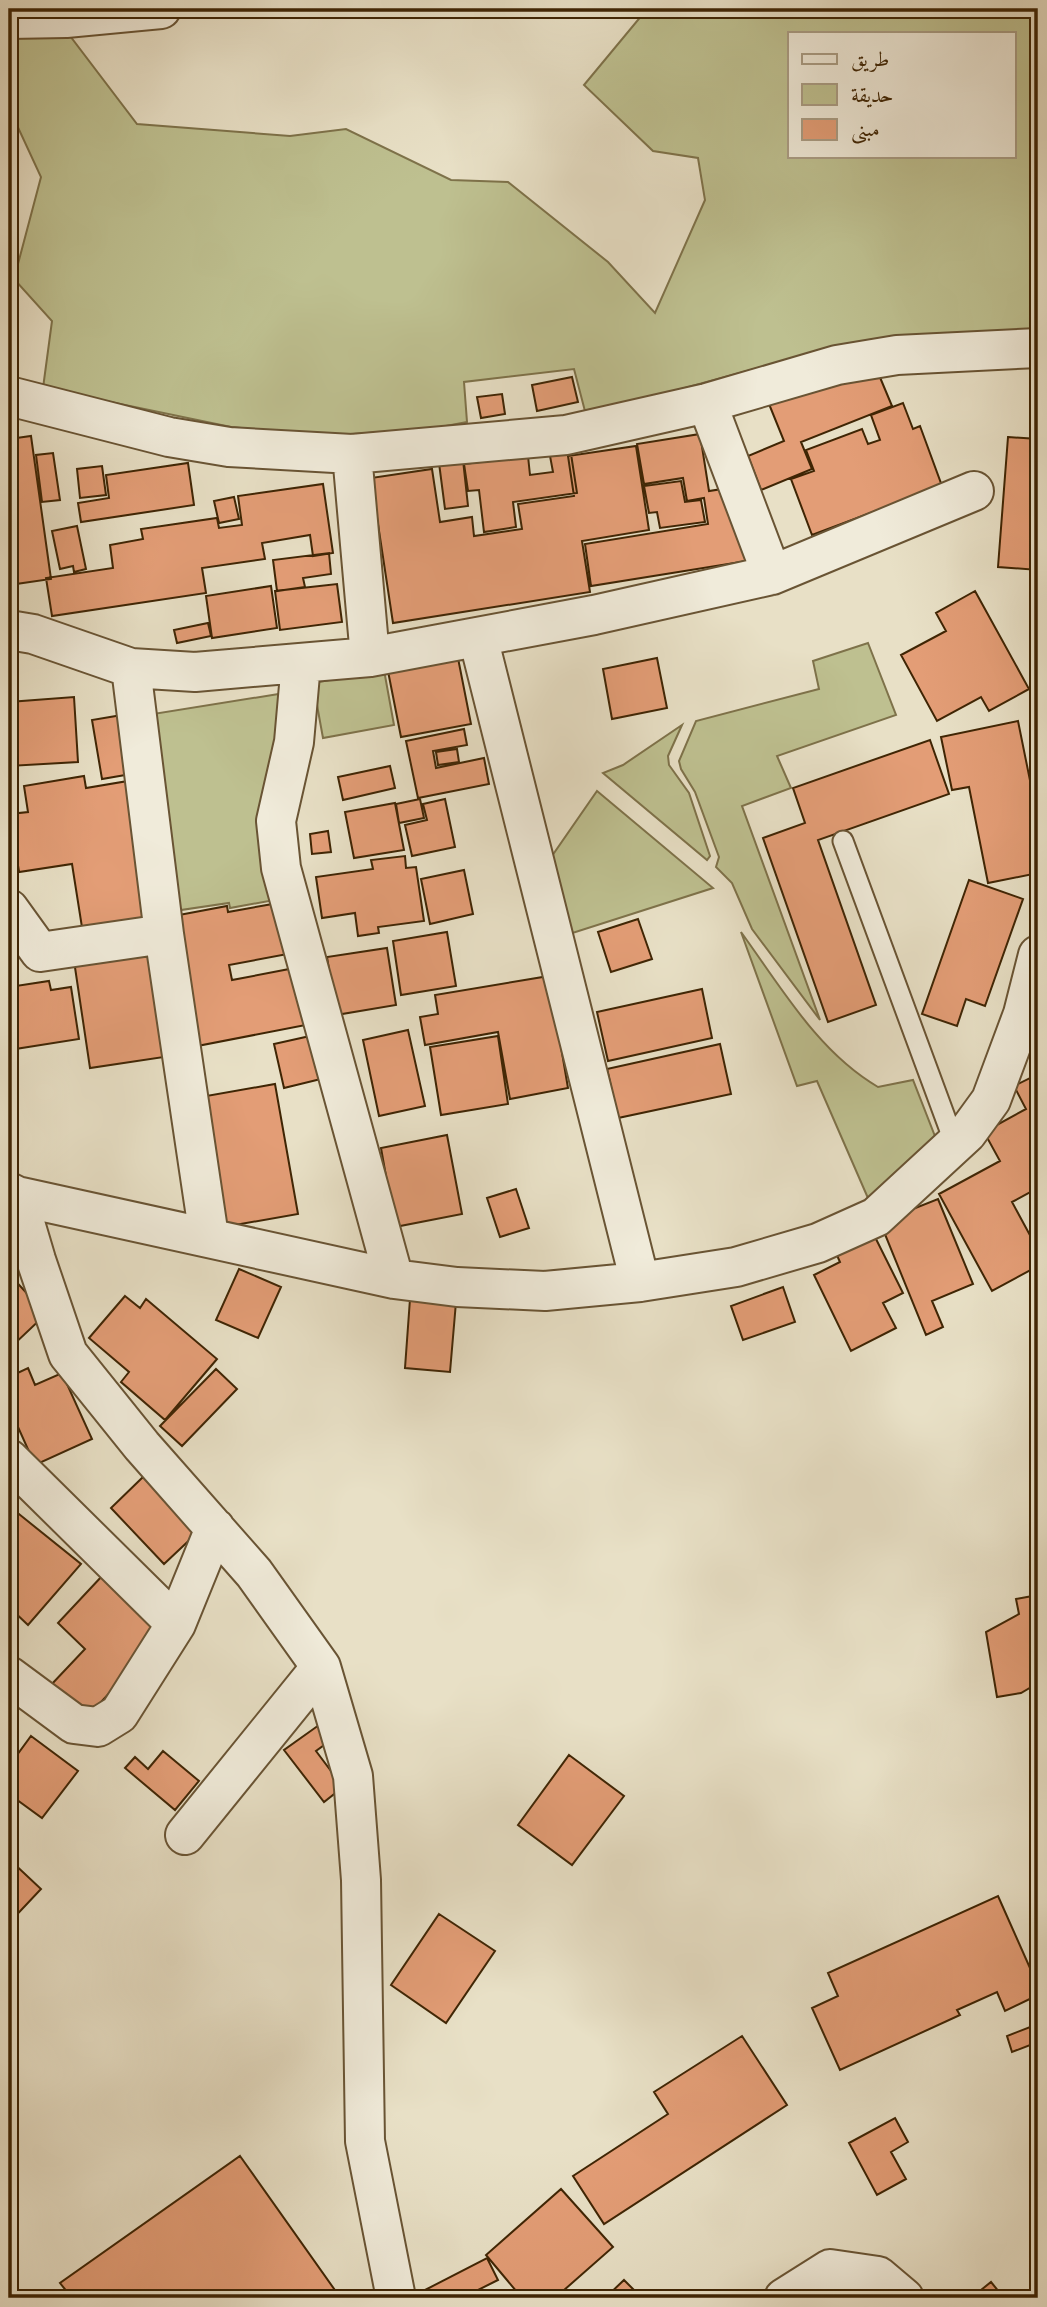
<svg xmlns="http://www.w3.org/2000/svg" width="1047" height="2307" font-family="'IM FELL English',Amiri,serif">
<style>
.green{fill:#bec090;stroke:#7e724a;stroke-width:2;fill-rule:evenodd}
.building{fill:#e39d76;stroke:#3f2504;stroke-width:2}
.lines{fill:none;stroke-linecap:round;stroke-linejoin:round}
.lane-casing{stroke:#695434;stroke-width:23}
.street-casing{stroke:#695434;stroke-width:42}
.lane{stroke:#f0ebda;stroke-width:19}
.street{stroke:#f0ebda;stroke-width:38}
</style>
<rect width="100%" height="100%" fill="#e8e0c6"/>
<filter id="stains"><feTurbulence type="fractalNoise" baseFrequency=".00286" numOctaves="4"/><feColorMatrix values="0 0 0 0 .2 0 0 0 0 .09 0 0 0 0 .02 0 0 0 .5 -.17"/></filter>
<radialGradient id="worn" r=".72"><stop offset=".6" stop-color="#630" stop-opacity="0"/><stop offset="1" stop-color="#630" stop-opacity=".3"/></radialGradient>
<path class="green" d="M647 9H1038V335L823 350 586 415 574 369 464 382 467 422 430 429 320 436 231 427 43 388 52 321 14 279 41 177 9 108V31L67 32 137 124 290 136 346 129 451 180 508 182 608 262 655 313 705 200 698 158 653 151 584 85ZM790 33H1014V156H790Z
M868 643 896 715 777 756 791 788 742 806 820 1020 752 929 732 883 716 867 719 857 695 792 681 769 679 761 696 721 819 689 813 661Z
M384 670 394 725 323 738 313 683Z
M291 692 280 899 230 908 229 903 174 911 153 714Z
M682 725 668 756 669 765 689 793 710 856 707 860 603 773 623 765Z
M597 791 713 888 560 937 543 869Z
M741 932C781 987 818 1052 878 1087L913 1080 938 1144 871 1205 817 1081 797 1086Z"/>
<path class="building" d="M874 363 892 406 801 442 812 469 761 490 748 456 784 441 769 404Z
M572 377 578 402 537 411 532 385Z
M502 394 505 414 481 418 477 397Z
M903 403 913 429 920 426 942 486 812 535 791 479 814 471 806 450 862 429 868 444 880 440 871 415Z
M700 434 709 491 735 487 747 561 591 586 585 544 708 524 704 498 687 501 683 478 644 484 637 444Z
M31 436 51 579 9 585V439Z
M1008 437 1038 439V570L998 567Z
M636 446 649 530 582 541 590 592 393 623 371 478 432 469 440 522 472 517 474 536 522 529 518 504 574 496 568 456Z
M53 453 60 500 42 502 36 455Z
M571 454 577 493 513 502 516 527 484 532 479 490 468 491 464 464 528 456 530 475 553 472 550 456Z
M463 460 468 506 445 509 439 463Z
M188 463 194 505 81 522 78 503 109 498 106 475Z
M102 466 106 495 80 498 77 469Z
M681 481 685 502 701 500 705 522 660 528 657 512 649 513 644 486Z
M323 484 333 553 313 556 310 535 262 543 265 559 202 568 206 593 52 616 46 578 113 568 110 545 143 539 141 529 217 518 219 528 242 525 238 496Z
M234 497 239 519 219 523 214 501Z
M77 526 86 569 74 572 73 566 60 569 52 531Z
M329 553 331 574 303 578 305 587 277 591 273 560Z
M337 584 342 622 280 630 275 591Z
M271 586 277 628 212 638 206 596Z
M975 591 1029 689 989 711 981 697 937 721 901 655 946 631 936 613Z
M208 623 211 636 177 643 174 630Z
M456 648 471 724 401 737 386 661Z
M657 658 667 708 612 719 603 669Z
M74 697 78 762 9 766V702Z
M128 714 137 773 102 779 92 720Z
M1018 721 1038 820V873L988 883 969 787 952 790 941 737Z
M464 729 467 745 433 751 436 768 484 758 489 784 418 798 406 741Z
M930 740 949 794 818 840 876 1005 828 1022 763 838 805 823 793 788Z
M457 749 459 762 438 765 436 752Z
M390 766 395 788 343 800 338 777Z
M84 776 86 788 128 781 152 929 84 940 72 864 19 872 10 814 28 812 24 786Z
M420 799 424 818 399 823 396 804Z
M445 799 455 847 412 856 405 825 427 820 423 804Z
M395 803 404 850 354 858 345 812Z
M328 831 331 852 312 854 310 834Z
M405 856 406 868 416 867 424 921 378 927 379 933 358 936 355 913 322 918 316 877 373 869 371 860Z
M464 870 473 914 430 924 421 879Z
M969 880 1023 899 985 1006 966 999 957 1026 922 1014Z
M284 902 293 953 229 965 232 980 305 966 316 1023 187 1048 163 918 227 906 228 912Z
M638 919 652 959 611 972 598 932Z
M447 932 456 986 401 995 393 941Z
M146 943 164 1057 90 1068 73 954Z
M387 948 396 1005 336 1015 327 957Z
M549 976 568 1088 510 1099 498 1032 425 1045 420 1017 438 1014 435 995Z
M49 981 51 990 71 987 79 1039 9 1050V987Z
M702 989 712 1038 608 1061 597 1012Z
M408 1030 425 1106 379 1116 363 1040Z
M319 1034 329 1077 284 1088 274 1044Z
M498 1036 508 1104 441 1115 430 1047Z
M720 1044 731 1094 618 1118 607 1069Z
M1038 1074V1188L1012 1202 1038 1250V1266L992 1291 939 1194 1000 1161 984 1132 1026 1109 1014 1086Z
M9 1081 14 1134 9 1135Z
M275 1084 298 1214 218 1228 195 1098Z
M447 1135 462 1214 395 1227 381 1148Z
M516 1189 529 1228 500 1237 487 1198Z
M938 1199 973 1284 932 1301 943 1327 926 1335 880 1222Z
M873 1233 903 1293 883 1303 896 1328 851 1351 814 1275 840 1262 835 1251Z
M239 1269 281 1287 258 1338 216 1320Z
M9 1274 46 1314 9 1349Z
M783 1287 795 1322 743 1340 731 1306Z
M125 1296 140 1308 146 1299 217 1359 165 1420 121 1382 129 1372 89 1338Z
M410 1299 456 1302 450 1372 405 1368Z
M28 1368 35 1385 62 1373 92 1439 35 1465 9 1407V1377Z
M216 1369 237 1389 182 1446 160 1426Z
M143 1477 197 1533 164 1564 111 1508Z
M9 1506 81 1564 28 1625 9 1607Z
M103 1575 166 1633 85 1719 50 1686 85 1649 58 1623Z
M1038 1595V1668L1036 1669 1038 1683 1021 1693 997 1697 986 1632 1019 1614 1016 1599Z
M319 1725 331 1740 316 1751 343 1787 324 1802 284 1750Z
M31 1736 78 1771 42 1818 9 1794V1766Z
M163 1751 199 1781 175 1810 125 1768 135 1757 148 1769Z
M569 1755 624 1796 572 1865 518 1825Z
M9 1859 41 1889 9 1923Z
M998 1896 1038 1986V1995L1005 2011 997 1992 957 2010 960 2015 840 2070 812 2008 838 1996 828 1973Z
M439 1914 495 1951 446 2023 391 1985Z
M1038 2024V2042L1012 2052 1007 2036Z
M742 2036 787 2105 604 2224 573 2176 668 2114 654 2092Z
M895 2118 908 2142 891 2152 906 2179 877 2195 849 2143Z
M240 2156 337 2293 330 2298H72L60 2283Z
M561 2189 613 2247 555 2298H522L486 2255Z
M487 2258 498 2280 462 2298H429L425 2290Z
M624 2280 642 2298H605Z
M991 2282 1004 2298H971Z"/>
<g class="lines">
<defs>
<path id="lane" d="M843 841 955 1144"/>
<path id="street" d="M9 19 66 18 161 9
M9 396 169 437 229 447 352 454 566 435 707 403 837 365 897 355 1038 348
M707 403 772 575
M352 454 370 657
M9 630 33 634 131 668 195 672 370 657 594 615 772 575 974 491
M478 637 640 1282
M301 663 294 742 276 821 281 868 394 1279
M131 668 164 934 209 1237
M9 909 40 952 164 934
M9 1192 17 1196 36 1260 68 1354 142 1446 254 1573 321 1667 353 1776 361 1880 365 2141 396 2298
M17 1196 394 1279 457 1287 545 1291 640 1282 736 1267 818 1243 876 1217 967 1133 991 1100 1023 1014 1038 955
M9 1459 176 1624
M9 1676 74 1724 98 1727 119 1714 176 1624 215 1528
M185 1835 321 1667
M784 2298 830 2269 878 2276 904 2298"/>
</defs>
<use href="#lane" class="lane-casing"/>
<use href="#street" class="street-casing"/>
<use href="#lane" class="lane"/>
<use href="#street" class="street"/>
</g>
<rect width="1047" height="2307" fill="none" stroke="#e8e0c6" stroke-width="35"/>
<rect x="10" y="10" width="1026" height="2286" fill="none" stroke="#3f2504" stroke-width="3.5"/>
<rect x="18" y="18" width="1012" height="2272" fill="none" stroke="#3f2504" stroke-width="2"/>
<rect x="788" y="32" width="228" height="126" fill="#f0ebda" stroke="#a99c84" stroke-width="2"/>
<rect x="802" y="54" width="35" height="10" fill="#f0ebda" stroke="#a99c84" stroke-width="2"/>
<text x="851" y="66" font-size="21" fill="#3f2504">طريق</text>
<rect x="802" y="84" width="35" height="21" fill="#bec090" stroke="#a99c84" stroke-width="2"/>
<text x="851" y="102" font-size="21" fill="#3f2504">حديقة</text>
<rect x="802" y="119" width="35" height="21" fill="#e39d76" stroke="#a99c84" stroke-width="2"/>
<text x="851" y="136" font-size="21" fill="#3f2504">مبنى</text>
<rect width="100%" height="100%" filter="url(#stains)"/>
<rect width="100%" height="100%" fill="url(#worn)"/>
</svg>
